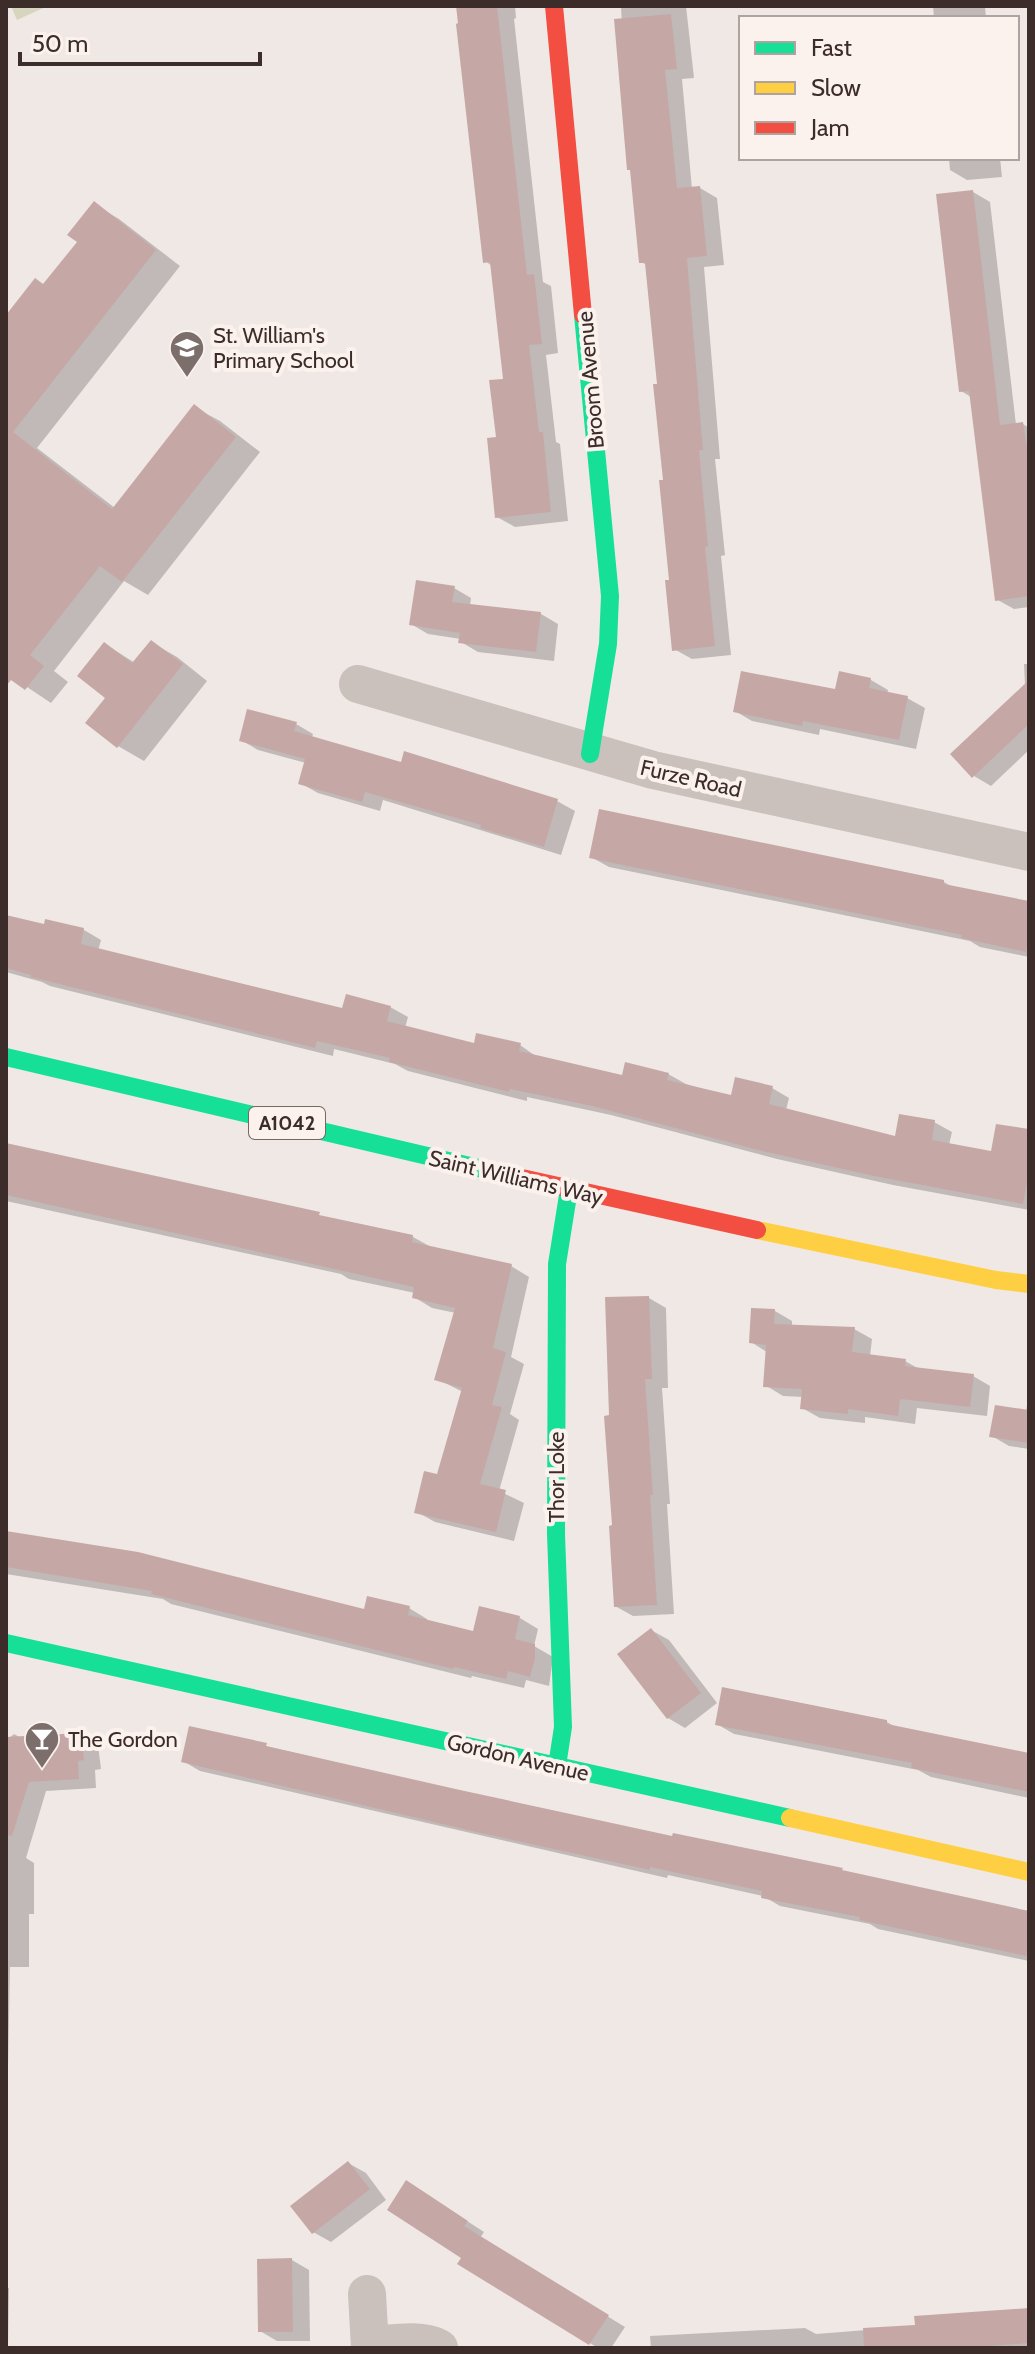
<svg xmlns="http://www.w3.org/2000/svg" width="1035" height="2354" font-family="Cabin,sans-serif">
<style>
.green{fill:#d6d5be}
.shadow{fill:#0003}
.building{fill:#c5a8a6}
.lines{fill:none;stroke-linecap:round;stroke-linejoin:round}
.street{stroke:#cac1bd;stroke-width:38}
.fast{stroke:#16e098;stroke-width:18}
.slow{stroke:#ffcf43;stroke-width:18}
.jam{stroke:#f24e42;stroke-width:18}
.labels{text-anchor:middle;stroke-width:8;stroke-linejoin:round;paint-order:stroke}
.shield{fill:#fbf2ed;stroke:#756764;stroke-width:2}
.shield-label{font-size:20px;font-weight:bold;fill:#3c2c2a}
.poi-label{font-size:22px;fill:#3c2c2a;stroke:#fbf2ed;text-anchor:start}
.street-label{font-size:22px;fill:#3c2c2a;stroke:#fbf2ed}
</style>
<rect width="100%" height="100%" fill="#f0e8e5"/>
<path class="green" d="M11 6H48L17 20Z"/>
<path class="shadow" d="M458 6H515L516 18 514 19 543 282 551 286 558 353 546 355 556 442 560 444 568 521 515 527 497 517 498 439 505 380 492 266 485 261Z
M621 6H686L694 78 682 79 692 189 700 188 717 198 724 265 704 267 720 459H715L725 555 721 556 731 655 692 659 674 649 659 386 647 265 641 262 632 171 629 169Z
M933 6H985L986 18H934Z
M949 158H1000L1002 177 967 180 950 170Z
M973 192 990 202 1016 425 1023 424 1029 428V607L1014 609 996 599 971 397 961 391Z
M94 204 119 219 180 266 37 448 115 508 194 407 220 421 260 452 148 595 124 581 54 671 68 682 51 703 6 673V333L80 241Z
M454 588 471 598 470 606 541 614 558 624 554 661 478 652 461 642V639L428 634 411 624Z
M151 642 177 657 207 681 144 761 118 746 105 644 135 663Z
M1024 664H1029V750L991 786 974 776 1025 686Z
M871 680 888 690 887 694 907 698 925 708 916 749 820 729 819 735 752 721 735 711 836 691Z
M296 724 313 734 312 738 403 764 557 801 575 811 561 855 383 800 380 811 318 793 300 783 306 763 258 750 241 740Z
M591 857 944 882 954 888 1029 904V957L980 947 970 941 609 867Z
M6 917 45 926 46 921 84 930 101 940 98 951 344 1011 390 1007 408 1017 405 1028 475 1045H520L537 1057 624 1077 668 1074 686 1084 732 1098 772 1088 789 1098 786 1110 897 1139 934 1122 952 1132 949 1145 993 1153 1029 1131V1210L893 1185 777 1159 611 1115 527 1097V1101L408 1071 395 1064 334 1049 333 1056 50 986 42 982 6 972Z
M6 1146 413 1237 431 1247 511 1266 529 1277 511 1357 524 1364 510 1414 519 1420 499 1491 524 1503 514 1541 435 1522 417 1512 439 1476 463 1392 437 1379 456 1313 432 1308 414 1297 415 1293 349 1279 341 1274 6 1201Z
M649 1298 666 1308 668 1388H662L670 1504H667L674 1614 633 1616 615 1606 611 1417Z
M775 1311 792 1321V1327L854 1329 872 1339 870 1356 905 1361 921 1370 973 1376 990 1386 987 1416 917 1408 915 1424 865 1417V1423L820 1418 802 1408 804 1397 783 1396 765 1385 767 1352 751 1342Z
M1029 1393V1449L1009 1446 992 1436 1026 1412Z
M6 1534 365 1612 409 1608 427 1619V1621L475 1633 480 1609 520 1618 538 1629 534 1646 553 1657 549 1686 526 1680 524 1688 472 1676 471 1678 171 1604 163 1599 6 1574Z
M651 1630 669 1640 717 1703 685 1728 668 1718Z
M887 1722 897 1728 1029 1756V1798L931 1777 918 1770 734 1734 717 1724Z
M190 1728 460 1792 1029 1913V1961L878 1929 870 1924 780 1906 763 1896 668 1875 667 1878 200 1771 183 1761Z
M14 1734 21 1738 81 1735 98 1745 101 1769 95 1770 96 1788 46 1791 26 1858 34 1863V1914H29V1967H10L6 2172V1741Z
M348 2163 366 2173 386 2200 331 2242 313 2232Z
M424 2193 484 2232 480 2238 625 2327 611 2348H598L590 2343 463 2258Z
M292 2260 309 2270 310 2341H277L260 2331Z
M6 2287 9 2288 8 2348H6Z
M1029 2310V2348H651L650 2336 805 2328 816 2334 917 2326Z"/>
<path class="building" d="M456 6H497L527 275 534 274 542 344 529 345 539 432H543L551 512 495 518 487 438 496 437 489 380 503 379 490 262 483 263 456 24 458 23Z
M671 14 677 69 665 70 677 188 700 186 707 256 687 258 703 450H699L708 546 705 547 715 646 672 651 665 580H669L659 480H663L653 384H657L645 263H639L630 170H627L614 19Z
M973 190 1000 425 1023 422 1029 462V596L995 601 969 391 959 392 936 194Z
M94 201 156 250 13 432 112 509 194 404 236 437 122 582 100 566 30 655 44 666 25 690 11 680 6 686V315L35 278 43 284 77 242 67 235Z
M416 580 455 586 452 602 541 612 536 652 458 643 460 633 409 625Z
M151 640 183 664 117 748 85 723 105 698 77 676 104 642 132 663Z
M741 671 835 689 839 671 871 678 869 688 908 696 899 740 803 721 802 726 733 712Z
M1029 680V724L972 778 950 754Z
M247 709 297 722 294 731 401 762 404 751 558 799 544 847 480 828 481 825 365 792 362 802 298 784 305 759 239 741Z
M599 809 944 880V884L1029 901V937L1026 952 961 938 962 935 589 858Z
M6 915 44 924 45 919 84 928 81 944 342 1008 346 994 391 1006 387 1021 474 1043 476 1033 521 1043 519 1051 622 1075 625 1062 669 1073 667 1080 731 1095 735 1077 773 1086 769 1104 895 1136 899 1114 935 1120 932 1140 991 1151 996 1124 1029 1129V1171L1023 1204 874 1176 758 1150 592 1106 510 1089 509 1092 389 1062 390 1058 317 1041 315 1048 31 977V975L6 968Z
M6 1143 320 1212 319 1215 413 1235 412 1242 512 1264 493 1348 506 1352 492 1405 502 1407 480 1484 506 1490 496 1532 414 1513 424 1471 437 1474 462 1388 434 1380 455 1308 412 1298 414 1287 6 1195Z
M649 1296 652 1379H645L653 1495H650L657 1605 614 1607 609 1526 612 1525 604 1416 609 1415 605 1297Z
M751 1308 775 1309 774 1324 855 1327 852 1352 906 1359 905 1366 974 1374 970 1407 900 1399 898 1416 848 1409V1414L800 1409 802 1389 763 1387 766 1345 749 1343Z
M995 1405 1029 1410V1443L989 1437Z
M6 1531 138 1552 364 1609 367 1596 410 1606 408 1615 473 1631 479 1606 520 1616 515 1639 535 1644V1658L530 1677 508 1671 506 1679 454 1667 453 1669 255 1620 151 1594 152 1591 6 1567Z
M651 1628 701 1693 667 1719 617 1654Z
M722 1687 887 1720V1724L1029 1753V1792L911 1768 912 1763 715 1725Z
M189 1726 267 1743 266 1746 460 1790 672 1836 673 1833 843 1868 842 1870 1029 1911V1940L1026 1956 859 1920 860 1917 761 1898 762 1891 650 1867V1870L472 1831 181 1762Z
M81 1733 84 1760 78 1761 79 1779 29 1782 12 1836 6 1835V1737Z
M348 2161 370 2189 312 2234 290 2206Z
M406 2180 468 2221 464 2226 609 2315 589 2345 457 2264 461 2258 387 2210Z
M292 2258 293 2332H258L257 2259Z
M1029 2308V2343L965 2348H864L863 2328 915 2325 914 2316Z"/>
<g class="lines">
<path class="street" d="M358 684 653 770 1029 852
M367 2294 370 2348
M370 2345C391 2344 420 2338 439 2348"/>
<path class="fast" d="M583 315 610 596 608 644 590 754
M6 1057 504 1174
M6 1643 790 1818
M557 1766 563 1727 556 1534 557 1264 569 1189"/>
<path class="slow" d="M757 1230 996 1280 1029 1284
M790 1818 1029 1872"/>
<path class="jam" d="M554 6 583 315
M504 1174 757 1230"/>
</g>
<defs>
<symbol id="school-pin" viewBox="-11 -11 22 30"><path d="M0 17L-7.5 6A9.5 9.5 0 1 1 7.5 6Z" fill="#7b6e6b" stroke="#fbf2ed"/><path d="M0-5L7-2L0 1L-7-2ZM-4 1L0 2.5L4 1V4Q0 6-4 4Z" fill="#fff"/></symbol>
<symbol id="bar-pin" viewBox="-11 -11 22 30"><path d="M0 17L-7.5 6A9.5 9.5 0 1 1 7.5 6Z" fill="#7b6e6b" stroke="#fbf2ed"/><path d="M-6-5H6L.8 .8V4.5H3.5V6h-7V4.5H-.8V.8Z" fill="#fff"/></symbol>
</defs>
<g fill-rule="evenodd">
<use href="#school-pin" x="167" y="328" width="40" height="54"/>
<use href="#bar-pin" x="22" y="1719" width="40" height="54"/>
</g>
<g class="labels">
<rect class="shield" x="249" y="1107" width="76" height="32" rx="6"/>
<g class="shield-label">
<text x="287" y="1130">A1042</text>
</g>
<g class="poi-label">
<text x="213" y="343">St. William's<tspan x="213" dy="25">Primary School</tspan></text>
<text x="68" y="1747">The Gordon</text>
</g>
<g class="street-label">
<text transform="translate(590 380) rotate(-95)" y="8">Broom Avenue</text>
<text transform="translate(691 778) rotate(13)" y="8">Furze Road</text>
<text transform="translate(516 1177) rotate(13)" y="8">Saint Williams Way</text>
<text transform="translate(556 1477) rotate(-90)" y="8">Thor Loke</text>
<text transform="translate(518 1757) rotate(13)" y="8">Gordon Avenue</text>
</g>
</g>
<rect width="1035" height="2354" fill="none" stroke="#3c2c2a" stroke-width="16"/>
<rect x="739" y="16" width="280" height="144" fill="#fbf2ed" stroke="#afa39f" stroke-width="2"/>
<rect x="755" y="42" width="40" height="12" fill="#16e098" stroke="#afa39f" stroke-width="2"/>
<text x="811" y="56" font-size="24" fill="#3c2c2a">Fast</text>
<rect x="755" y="82" width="40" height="12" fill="#ffcf43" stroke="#afa39f" stroke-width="2"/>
<text x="811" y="96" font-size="24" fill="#3c2c2a">Slow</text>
<rect x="755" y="122" width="40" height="12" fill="#f24e42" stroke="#afa39f" stroke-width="2"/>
<text x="811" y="136" font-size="24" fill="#3c2c2a">Jam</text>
<path d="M20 52v12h240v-12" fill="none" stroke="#3c2c2a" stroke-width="4"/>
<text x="32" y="52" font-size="24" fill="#3c2c2a" stroke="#fbf2ed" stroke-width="6" paint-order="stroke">50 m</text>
</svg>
